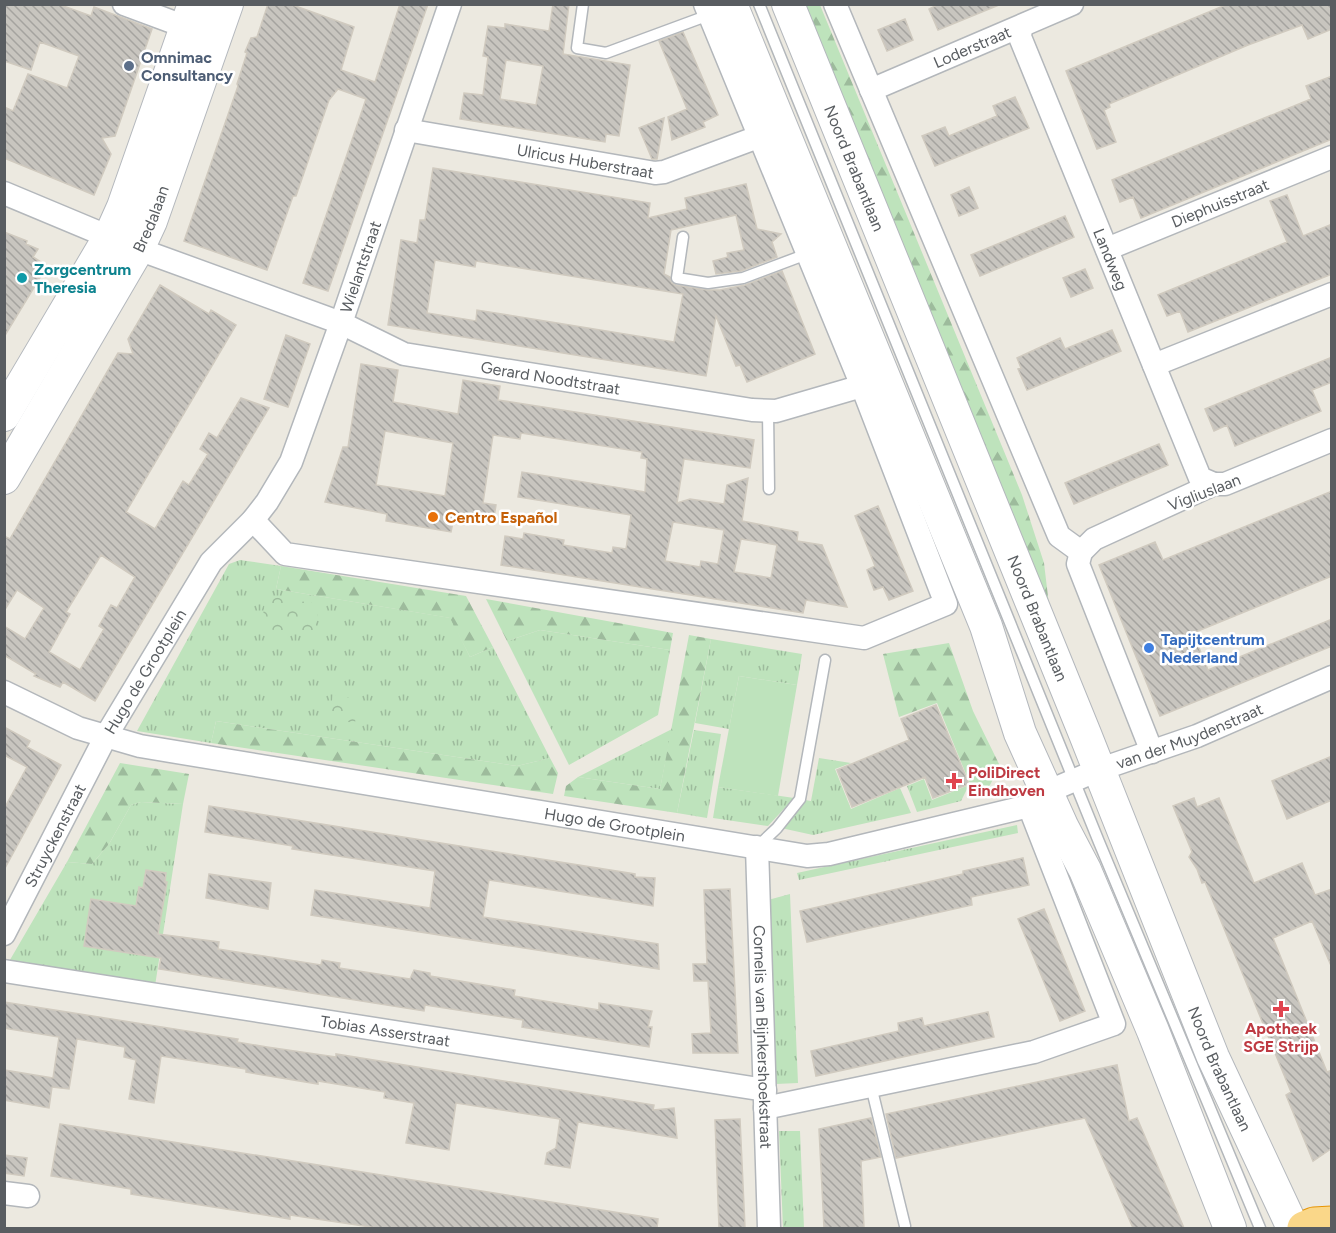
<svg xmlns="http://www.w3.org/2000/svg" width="1336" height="1233" font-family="Figtree,sans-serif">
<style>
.grass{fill:url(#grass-tufts)}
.forest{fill:url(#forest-firs)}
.park{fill:url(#park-crowns)}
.garden{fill:#bee3bc}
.building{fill:url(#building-back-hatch);stroke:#d0cabf;stroke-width:1.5;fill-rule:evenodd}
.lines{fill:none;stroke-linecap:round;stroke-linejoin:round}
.lane-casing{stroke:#b3b7bb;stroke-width:13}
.street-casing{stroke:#b3b7bb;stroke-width:25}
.secondary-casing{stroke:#b4b8bd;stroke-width:34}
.highway-casing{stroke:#e79505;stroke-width:35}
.lane{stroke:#fff;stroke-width:10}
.street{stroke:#fff;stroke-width:22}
.secondary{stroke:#fff;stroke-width:32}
.highway{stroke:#fad789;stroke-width:33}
.service-dot{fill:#5c6f8a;stroke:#fff;stroke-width:2}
.culture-dot{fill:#0f9aa8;stroke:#fff;stroke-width:2}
.food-dot{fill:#e8710a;stroke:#fff;stroke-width:2}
.shop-dot{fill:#3f7fe0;stroke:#fff;stroke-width:2}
.health-dot{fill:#e0444e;stroke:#fff;stroke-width:2}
.labels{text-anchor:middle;stroke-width:5;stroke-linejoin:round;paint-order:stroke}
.street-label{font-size:16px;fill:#595d61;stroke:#fff}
.service-label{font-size:16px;font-weight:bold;fill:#4e5e75;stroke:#fff;text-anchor:start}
.culture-label{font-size:16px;font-weight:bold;fill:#0d838f;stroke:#fff;text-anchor:start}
.food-label{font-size:16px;font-weight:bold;fill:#c56008;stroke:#fff;text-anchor:start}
.shop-label{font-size:16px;font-weight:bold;fill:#366cbe;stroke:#fff;text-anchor:start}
.health-label{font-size:16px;font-weight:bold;fill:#be3a42;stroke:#fff;text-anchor:start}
</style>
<defs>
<pattern id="grass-tufts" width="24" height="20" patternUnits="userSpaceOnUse" patternTransform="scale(1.5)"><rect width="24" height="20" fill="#bee3bc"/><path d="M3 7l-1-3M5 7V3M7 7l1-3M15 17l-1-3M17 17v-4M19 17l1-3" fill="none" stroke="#9dbb9c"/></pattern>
<pattern id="forest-firs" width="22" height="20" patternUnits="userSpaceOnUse" patternTransform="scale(1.5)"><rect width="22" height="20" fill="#bee3bc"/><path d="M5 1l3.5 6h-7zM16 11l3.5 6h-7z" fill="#9dbb9c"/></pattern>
<pattern id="park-crowns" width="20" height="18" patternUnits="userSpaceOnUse" patternTransform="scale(1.5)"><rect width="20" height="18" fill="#bee3bc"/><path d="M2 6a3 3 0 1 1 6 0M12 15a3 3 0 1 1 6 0" fill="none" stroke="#9dbb9c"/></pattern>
<pattern id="building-back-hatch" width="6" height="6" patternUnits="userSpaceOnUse" patternTransform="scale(1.5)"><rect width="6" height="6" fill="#c8c5bf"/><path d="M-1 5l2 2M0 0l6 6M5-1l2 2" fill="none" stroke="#a5a39f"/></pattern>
</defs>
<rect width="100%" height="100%" fill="#ece9e0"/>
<path class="grass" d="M240 560 281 566 276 589 451 618 470 657 493 647 550 758 517 766 216 721 211 743 137 731 229 564Z
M540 630 670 650 658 715 569 765 507 641Z
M711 639 802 654 797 685 739 676 729 729 695 723Z
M672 729 660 789 578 777Z
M694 730 721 734 707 818 677 813Z
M819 758 851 763 835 769 851 809 900 788 911 813 813 835 781 828 805 800 811 801Z
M924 779 932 800 969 785 961 801 917 812 907 786Z
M718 787 794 798 768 826 713 818Z
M141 802 183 804 155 986 7 965 67 862 92 864 109 844 131 805Z
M1017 825 1018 833 799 880 797 873Z
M790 894 798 1083 776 1084 768 900Z
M779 1131H800L804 1228H783Z"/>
<path class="forest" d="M794 5H820L1022 495 1044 563 1052 630Z
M281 566 466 596 493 647 470 657 450 618 276 589Z
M486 599 673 633 670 650 540 630 507 641Z
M689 635 711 639 677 813 564 796 566 786 578 777 660 789Z
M949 643 973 711 1000 766 990 785 973 798 970 784 937 703 899 717 883 654Z
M216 721 517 766 550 758 558 773 553 794 211 743Z
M120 763 189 774 183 804 141 802 131 805 109 844 92 864 67 862Z"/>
<path class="park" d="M266 596 319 604 314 636 261 628Z
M333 695 358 699 355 723 329 719Z"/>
<path class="garden" d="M739 676 797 685 778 796 718 787Z"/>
<path class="building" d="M4 4H58L91 16 94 7 152 29 115 136 102 138 111 154 94 195 4 158V107L13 111 28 74 67 88 79 56 40 42 31 70 4 61Z
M268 4H290L354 27 341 70 375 82 400 4H428L328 291 303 283 366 99 338 89 329 100 296 196H293L267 270 184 241 238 86 237 84 247 53 245 52 251 38 257 37Z
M553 4H569L563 54 630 65 619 136 606 134 605 142 460 119 464 93 483 95 488 57 483 56 488 26 505 28V24L549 31ZM506 60 543 66 536 105 500 99Z
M939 4H999V5L938 30 929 9Z
M1228 4H1332V29L1308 39 1302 25 1248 45 1109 104 1110 107 1104 110 1116 142 1097 149 1066 71Z
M905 19 913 40 887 51 878 30Z
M683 32 718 115 703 122 705 127 672 140 668 117 687 109 659 41Z
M1332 76V139L1141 218 1133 197 1120 202 1112 180 1311 99 1306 86Z
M1015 97 1029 128 935 166 922 136 945 127 949 136 997 116 993 106Z
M664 118 657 159H652L639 128Z
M433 168 650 203 648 218 687 209 685 198 746 184 757 229 781 234 772 242 777 257 741 271 716 274 713 261 728 257 727 253 744 250 736 215 671 230 664 274 670 277 672 283 676 285 707 290H720L745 285 782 271 815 354 747 382 740 365 736 366 716 316 706 376 388 325 401 240 417 243 420 220H425ZM435 260 475 267 476 261 683 294 674 342 477 310 476 321 427 313Z
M969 187 978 208 959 216 951 195Z
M1287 195 1303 236 1332 224V274L1188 332 1180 311 1167 316 1158 295 1287 242 1270 201Z
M1065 216 1074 237 980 276 971 255Z
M4 232 27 241 26 244 38 249 33 257 41 262 38 267 44 271 4 337Z
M1085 269 1093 288 1071 297 1063 278Z
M160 285 209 314 211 310 236 325 126 512 155 529 183 481 189 485 208 454 200 449 209 433 217 438 241 398 269 408 95 701 63 682 60 687 34 676 36 674 4 655V626L25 639 44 608 17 590 4 611V536L10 539 118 353 133 354 128 339ZM101 555 135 577 117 608 111 605 99 626 104 629 80 670 49 652 70 614 66 612Z
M1112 330 1121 351 1027 390 1018 369 1021 368 1017 358 1060 338 1065 349Z
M286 335 310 344 288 407 264 399Z
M1332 357V382L1312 390 1321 411 1235 446 1227 425 1214 431 1205 409Z
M361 364 398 370 393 402 458 414 463 380 500 386 498 400 754 440 750 468 684 459 677 503 690 499 724 504 727 485 748 478 742 521 798 532 797 541 822 545 847 607 806 600 803 613 501 565 505 536 523 539 524 533 564 540 563 545 612 553 613 547 626 549 631 515 518 497 522 472 645 492 647 459 641 458 642 452 521 433 520 439 493 435 483 503 496 505 493 523 475 520 474 525 453 522 451 532 386 521 387 514 325 502 343 447H348ZM385 431 453 443 445 496 376 485ZM673 522 724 530 718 564 701 561 700 567 665 561ZM741 539 777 545 771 578 734 572Z
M1159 444 1168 465 1074 504 1065 483Z
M1332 491V576L1193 633 1208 670 1332 619V646L1160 716 1099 565 1155 542 1163 560Z
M878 506 913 591 889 600 883 587 874 590 867 570 875 566 855 516Z
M936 705 969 784 933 798 925 777 852 807 837 770 909 740 901 719Z
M4 727 30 741 27 747 61 765 4 870V809L27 767 4 755Z
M1332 756V800L1287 819 1272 781Z
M1194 798 1197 807 1219 798 1254 883 1302 863 1315 895 1332 889V968L1312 921 1273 938 1327 1072 1332 1070V1148L1313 1161 1286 1095 1291 1092 1205 882 1202 883 1197 869 1189 857 1192 852 1173 806Z
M209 806 635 874V877L655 878 653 906 489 880 483 917 658 944 659 969 311 915 315 890 430 908 435 871 292 849 293 846 205 832Z
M1023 858 1029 885 971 897 972 905 807 942 800 911 963 874V871Z
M146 870 166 873 165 882H167L158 934 219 942 218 949 321 965 322 960 340 963 339 968 410 979 414 970 430 973V976L515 990 514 996 599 1010V1003L652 1011 648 1027H652L649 1047 522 1027 523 1020 425 1005 424 1011 159 969 161 958 84 946 91 899 136 906 139 887 143 888Z
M209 874 271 883 268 909 206 898Z
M730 889 738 1053H693L692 1034 711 1033 708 981H694L693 964H707L704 890Z
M1044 909 1085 1011 1060 1021 1018 919Z
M4 1002 238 1039 237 1042 267 1047 336 1057V1054L654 1105 653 1110 674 1108 677 1138 578 1122 570 1168 545 1164 547 1153 556 1148 560 1119 456 1103 449 1150 432 1147 406 1143 414 1103 384 1098 385 1092 318 1081V1084L263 1075 246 1072V1069L161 1056 154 1103 129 1099 136 1060 124 1057 125 1047 77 1039 69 1089 52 1087 49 1108 4 1100V1070L53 1078 59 1037 4 1028Z
M988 1012 994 1037 816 1076 811 1051 899 1031 898 1023 922 1018 924 1026Z
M1117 1065 1129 1121 1137 1118 1184 1228H1133L1085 1118 896 1158 886 1114Z
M871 1118 881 1157 861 1161 864 1228H824L819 1129Z
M740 1119 745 1228H719L715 1120Z
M60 1124 658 1219 657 1228H377L290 1215V1219L131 1194V1189L51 1176Z
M4 1155 27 1158 24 1176 4 1173Z"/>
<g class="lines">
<defs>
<path id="lane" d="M583 4 577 48 606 53 709 15
M759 4 1099 842 1260 1228
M683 237 677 278 708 283 743 278 807 254
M768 411 769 489
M757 847 777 828 800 799 825 660
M871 1086 905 1226"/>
<g id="street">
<path d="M124 4 186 27"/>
<path d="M835 4 1059 536 1081 552"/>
<path id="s1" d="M1021 27 1020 37 1200 478 1214 484"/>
<path id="s2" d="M871 90 1072 4"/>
<path id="s3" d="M406 130 655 173 664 172 758 137"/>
<path id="s4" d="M4 193 138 249 341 323 404 354 752 410 776 411 862 386"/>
<path id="s5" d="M1107 249 1332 157"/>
<path d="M1154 365 1332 294"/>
<path d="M253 520 285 554 864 638 946 604 862 386 705 4"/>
<path d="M1081 552 1094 539 1214 484H1225L1332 440"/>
<path d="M1081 552 1078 564 1152 752"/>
<path id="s6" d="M4 692 78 728 140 746 807 856 829 854 1029 806 1114 1024 1034 1052 765 1108"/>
<path id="s7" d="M1047 792 1098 770 1197 736 1332 677"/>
<path id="s8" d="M757 847 769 1228"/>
<path id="s9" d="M4 934 106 736 211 562 253 520 267 502 291 462 341 323 450 4"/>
<path id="s10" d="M4 971 765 1090"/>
<path d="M4 1193 28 1196"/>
</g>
<g id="secondary">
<path d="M731 4 986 626 1020 733 1063 828 1085 870 1153 1031 1230 1228"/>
<path id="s11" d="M788 4 1085 734 1213 1057 1293 1228"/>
<path d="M4 415 110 236 123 207 194 4"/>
<path id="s12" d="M4 478 138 249 151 221 227 4"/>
</g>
<path id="highway" d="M1304 1228 1314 1224 1332 1223"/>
</defs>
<use href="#lane" class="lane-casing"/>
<use href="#street" class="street-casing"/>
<use href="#secondary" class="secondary-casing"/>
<use href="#highway" class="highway-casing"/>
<use href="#lane" class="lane"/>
<use href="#street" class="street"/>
<use href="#secondary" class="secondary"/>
<use href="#highway" class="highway"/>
</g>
<circle class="service-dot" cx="129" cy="66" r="6"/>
<circle class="culture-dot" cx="22" cy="278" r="6"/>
<circle class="food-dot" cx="433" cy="517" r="6"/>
<circle class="shop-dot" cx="1149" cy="648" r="6"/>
<g class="health-dot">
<path d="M951 772h6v6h6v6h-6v6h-6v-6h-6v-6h6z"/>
<path d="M1278 1000h6v6h6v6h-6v6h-6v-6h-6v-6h6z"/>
</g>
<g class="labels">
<g class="street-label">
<text dy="6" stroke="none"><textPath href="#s2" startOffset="110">Loderstraat</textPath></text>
<text dy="6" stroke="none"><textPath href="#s3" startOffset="182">Ulricus Huberstraat</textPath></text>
<text dy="6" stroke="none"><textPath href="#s11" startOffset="177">Noord Brabantlaan</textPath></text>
<text dy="6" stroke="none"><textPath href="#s5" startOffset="122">Diephuisstraat</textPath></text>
<text dy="6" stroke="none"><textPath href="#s12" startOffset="298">Bredalaan</textPath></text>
<text dy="6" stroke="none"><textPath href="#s1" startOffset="250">Landweg</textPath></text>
<text dy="6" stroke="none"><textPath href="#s9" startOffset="762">Wielantstraat</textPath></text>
<text dy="6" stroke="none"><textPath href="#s4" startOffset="580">Gerard Noodtstraat</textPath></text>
<text transform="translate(1204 492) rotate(-21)" y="6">Vigliuslaan</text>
<text dy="6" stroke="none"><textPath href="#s11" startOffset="663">Noord Brabantlaan</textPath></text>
<text dy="6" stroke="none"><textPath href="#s9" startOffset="298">Hugo de Grootplein</textPath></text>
<text dy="6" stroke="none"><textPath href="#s7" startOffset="153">van der Muydenstraat</textPath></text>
<text dy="6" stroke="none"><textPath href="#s6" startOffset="628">Hugo de Grootplein</textPath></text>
<text dy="6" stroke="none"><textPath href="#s9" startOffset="111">Struyckenstraat</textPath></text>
<text dy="6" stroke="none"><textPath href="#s10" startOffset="386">Tobias Asserstraat</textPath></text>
<text dy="6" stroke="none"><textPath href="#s8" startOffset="190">Cornelis van Bijnkershoekstraat</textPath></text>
<text dy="6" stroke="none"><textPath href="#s11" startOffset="1149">Noord Brabantlaan</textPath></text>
</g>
<g class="service-label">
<text x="141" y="63">Omnimac<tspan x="141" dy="18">Consultancy</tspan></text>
</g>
<g class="culture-label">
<text x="34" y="275">Zorgcentrum<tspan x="34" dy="18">Theresia</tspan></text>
</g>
<g class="food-label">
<text x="445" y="523">Centro Español</text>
</g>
<g class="shop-label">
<text x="1161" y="645">Tapijtcentrum<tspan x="1161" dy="18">Nederland</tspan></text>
</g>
<g class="health-label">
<text x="968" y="778">PoliDirect<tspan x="968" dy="18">Eindhoven</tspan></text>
<text x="1281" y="1034" text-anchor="middle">Apotheek<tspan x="1281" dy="18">SGE Strijp</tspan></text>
</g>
</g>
<rect width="1336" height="1233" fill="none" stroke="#595d61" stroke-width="12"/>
</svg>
